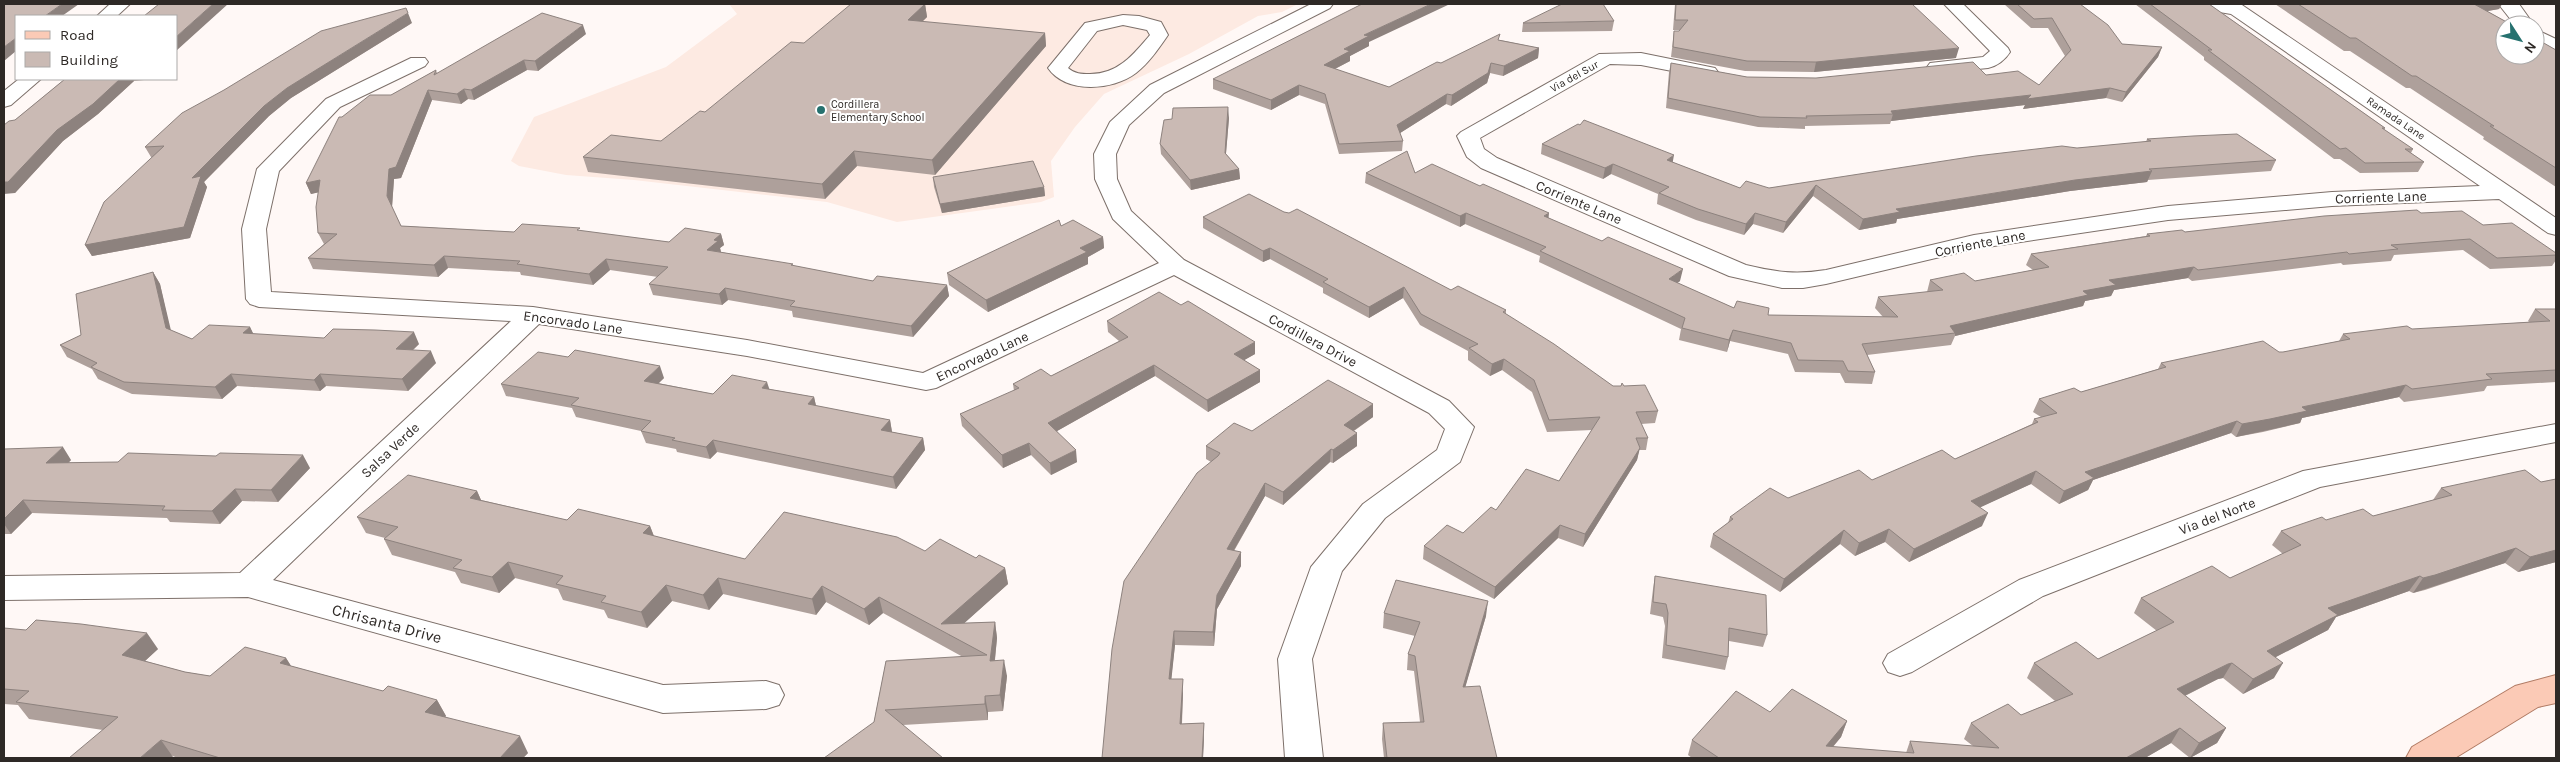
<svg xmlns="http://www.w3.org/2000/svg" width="2560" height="762" font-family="Karla,sans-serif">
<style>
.built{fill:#fdeae2}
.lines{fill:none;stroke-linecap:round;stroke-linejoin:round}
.minor-casing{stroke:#7d706a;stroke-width:2}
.major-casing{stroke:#b17b64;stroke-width:2}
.minor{fill:#fff;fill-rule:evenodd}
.major{fill:#fbcab6;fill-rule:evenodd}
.wall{fill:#aea09b}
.shaded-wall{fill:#8d827e}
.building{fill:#cabab4;stroke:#8d827e}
.poi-dot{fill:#26716f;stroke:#fff;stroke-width:2}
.labels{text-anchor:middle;stroke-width:4;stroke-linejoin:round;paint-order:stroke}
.far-street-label{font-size:11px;fill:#2e2926;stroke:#fff}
.far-poi-label{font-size:11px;fill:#2e2926;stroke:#fff;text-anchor:start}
.street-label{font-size:14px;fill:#2e2926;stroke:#fff}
.near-street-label{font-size:16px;fill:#2e2926;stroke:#fff}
</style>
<rect width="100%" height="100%" fill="#fff8f6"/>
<path class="built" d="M729 4H1298L1282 12 1258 16 1189 54 1104 94 1075 127 1051 161 1054 197 1041 202 897 222 827 202 634 180 566 175 519 166 511 161 534 117 666 67 737 14Z"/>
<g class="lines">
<defs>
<path id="minor" d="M110 4H130L117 16H97Z
M1311 4H1333L1330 8 1164 93 1129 125 1116 154 1117 179 1131 211 1184 260 1449 401 1474 427 1460 462 1385 518 1342 571 1312 659 1323 758H1285L1278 659 1311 567 1363 504 1437 450 1445 429 1429 413 1174 275 936 388 926 390 747 356 539 324 273 580 663 685 766 681 779 685 784 695 779 705 766 709 663 713 248 597 4 600V576L240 573 511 321 259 307 250 304 246 299 242 229 257 169 326 99 411 58H425L428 62 425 66 340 107 279 171 266 229 271 292 533 307 747 340 923 373 1159 263 1113 219 1095 179 1094 154 1110 122 1150 85Z
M1944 4H1963L2008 48 2010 52C2005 60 1997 66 1988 68L1937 73 1930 71 1927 67 1930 63 1983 57 1990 51Z
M2193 4 2242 5 2556 218V235L2548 233 2499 199 2332 206 2168 220 1974 249 1826 284 1803 288H1782L1729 276 1481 168 1467 157 1457 136 1461 132 1599 54 1641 53 1715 68 1718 72 1715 76 1708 78 1641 65 1610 64 1480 138 1484 149 1497 158 1746 265C1776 272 1795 275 1826 270L1974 235 2168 206 2332 192 2480 186 2231 14 2196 8Z
M2501 4H2519L2534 25H2515L2500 6Z
M1123 15 1139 16 1161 22 1168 35C1159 48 1149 63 1136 73 1112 91 1066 94 1048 68L1085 23ZM1123 25 1147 30 1150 35C1133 55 1118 74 1090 74 1081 74 1075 74 1068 68L1097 31Z
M2535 29 2556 39V53L2535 43Z
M19 79H41L11 105 4 107V91Z
M2556 424V442L2320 487 2043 596 1912 672 1900 676 1888 672 1883 663 1888 654 2019 580 2303 471Z"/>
<path id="major" d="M2556 675V703L2538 707 2455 758H2406L2412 747 2515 686Z"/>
</defs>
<use href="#minor" class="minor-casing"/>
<use href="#major" class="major-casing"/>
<use href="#minor" class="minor"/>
<use href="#major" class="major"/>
</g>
<path class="wall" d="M925 4 927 17 922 22 1045 33 1046 46 935 175 857 166 825 199 588 172 583 157 661 141 705 112 804 43Z
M1675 4H1912L1956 58 1814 72 1745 71 1671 57 1674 31H1679L1680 30H1673Z
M2004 4H2080L2122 44 2162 47 2158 57 2122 102 2106 98 2023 109 2025 105 1891 121 1890 124 1805 126V129L1758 127 1666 108 1669 72 1671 63 1747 77 1816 78 1986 75 2039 85 2065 56 2048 28H2031Z
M2135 4H2209L2385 128 2384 130 2413 149 2411 153 2424 162 2418 172 2360 173 2340 159H2334L2204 60V57Z
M2275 4H2502L2499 9 2487 11 2556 50V187L2483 139 2484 137 2410 88H2406L2350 51H2344Z
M1614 21 1612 31 1522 32 1523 23Z
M412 23 291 98 269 116 204 182 207 187 190 238 92 256 85 245 152 157H151L145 147Z
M586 34 538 71 527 70 474 100 468 99 461 104 432 100 401 178 394 179 392 207 401 226 514 232 581 231 669 242 721 234 724 245 720 248 721 252 873 281 947 285 949 296 913 337 793 317 792 311 728 300 722 305 653 295 649 284 658 277 610 270 593 285 521 275 520 272 448 268 438 277 313 269 308 258 324 244 318 233V192L311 194 306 183 342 117 391 95 436 70 437 73Z
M1500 40 1539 48 1538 58 1503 76 1490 73 1487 83 1451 106 1446 104 1400 133 1403 141 1402 151 1339 154 1325 104 1299 95 1271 110 1213 89V79L1369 42V46L1350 56V61L1335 69 1389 87 1441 63Z
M65 79H146L144 80 134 81 98 114 63 141 15 193V120Z
M1229 118 1226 154 1239 169 1240 179 1191 190 1161 154 1160 144Z
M2147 139 2276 160 2271 171 2148 180 2147 182 2070 191 1897 219 1896 223 1859 230 1813 196 1783 233 1753 224 1744 235 1696 220 1657 204 1658 194 1611 174 1603 179 1541 154 1542 144 1672 162 1740 188H1769L2077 148 2146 142Z
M1366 173H1415L1549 218 1680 281 1677 283 1734 308 1768 315 1883 317 1875 308 1878 297 1927 292 1930 280 1975 281 2033 270 2026 265 2031 254 2146 236 2147 234 2185 232 2421 213 2483 225 2556 253V260L2552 266 2490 269 2463 250 2394 255 2391 261 2343 265 2341 263 2192 281 2188 278 2114 290 2111 296 2085 301 2083 306 1955 336 1951 345 1867 355 1875 372 1872 384 1845 383 1840 373 1795 372 1788 354 1730 341 1727 352 1679 340 1681 329 1539 262 1540 256 1465 224 1460 227 1365 183Z
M933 177 1044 187 1045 196 942 213 934 187Z
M1284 212 1451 290 1506 310V314L1613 386H1624L1658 411 1655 423 1641 424 1648 438 1646 450H1639L1637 460 1583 547 1558 538 1494 599 1423 559 1424 546 1463 533 1496 510 1559 481 1592 430 1547 432 1532 392 1502 370 1490 376 1468 360V351L1420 325 1403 298 1369 318 1323 293V288L1270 259 1263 262 1203 228V217Z
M1061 226 1103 237 1104 248 1088 257V264L988 312 949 285 947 273Z
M153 272 160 284 170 330 192 339 250 327 253 334 419 344 413 350 436 363 408 391 326 386 320 391 237 386 222 399 132 394 98 379 92 369 67 357 60 345 81 335Z
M2535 309H2556V382L2487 386 2484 391 2404 402 2399 397 2302 418 2300 423 2263 432 2236 437 2231 433 2093 480 2088 490 2059 504 2031 484 1980 507 1982 526 1909 562 1885 542 1855 556 1840 544 1780 592 1710 547 1713 534 1728 523 1730 517 1788 498 1872 480 1955 459 2032 424 2034 419 2041 417 2033 412 2039 399 2081 392 2158 369 2161 363 2283 352 2339 341 2343 334 2529 322 2528 321Z
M1107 321 1255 354 1244 360 1260 370V382L1208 412 1155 376 1057 431 1077 462 1051 475 1031 455 1003 468 962 426 960 414 1014 391 1013 384 1051 376 1119 341 1108 332Z
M568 357 664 378 658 383 713 394 769 389 814 397 816 406 890 420 892 432 923 438 925 450 896 489 717 452 710 459 677 452 676 449 646 443 641 431 576 417 572 408 506 396 501 384Z
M1373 404V417L1354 431 1357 446 1333 463 1330 462 1283 505 1265 496 1234 551 1241 552V566L1217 609 1214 646 1175 645 1171 679 1183 693 1182 724 1204 723V737L1203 758H1102L1211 462 1206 459V446L1252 431Z
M4 449 71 460 68 463 310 468 278 502 242 501 220 524 170 522 167 518 32 513 11 534H4Z
M2556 479V562L2518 572 2505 563 2425 590 2413 593 2409 591 2336 617 2328 630 2275 657 2274 678 2243 694 2223 678 2218 679 2185 696 2226 728 2217 743 2190 758 2171 743 2145 758H1692L1688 755 1692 740 1770 712 1847 721 1841 737 1833 747 1906 753 1910 741 1973 746 1964 739 1971 723 2021 715 2055 701 2027 678 2034 663 2098 659 2157 631 2134 613 2141 598 2230 578 2283 554 2272 545 2281 531 2326 520 2373 516 2433 500 2441 488 2541 482Z
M477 491 481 500 567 520 650 526 654 536 745 559 925 551 976 558 1005 568 1008 584 964 623 995 622 997 638 995 660 1007 676 1003 711 988 712V720L903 725 874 722 886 661 963 657 883 613 869 625 826 602 816 615 723 594 709 610 672 601 647 628 608 618 604 610 563 600 558 589 515 578 499 593 461 583 455 572 392 555 384 539 385 538 366 533 357 517Z
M1655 576 1767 635 1763 647 1729 641 1728 657 1725 670 1662 658 1665 626 1663 617 1650 614 1653 589Z
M1384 613 1486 616 1465 687 1497 758H1384L1382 739 1383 723 1420 722 1414 671 1407 670 1408 654 1415 636 1383 628Z
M4 628 158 649 145 661 185 672 210 676 286 658 291 666 383 691 437 700 446 716 445 717 528 753 523 758H178L103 730 29 719 18 705 4 704Z"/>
<path class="shaded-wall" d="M62 4H79L62 16H45Z
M213 4H228L176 51V37Z
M925 4 927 17 910 33 908 20Z
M1431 4H1450L1369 42V46L1350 56V61L1323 75 1324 65 1364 35Z
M2472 4H2502L2499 9 2466 15Z
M408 13 412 23 291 98 269 116 204 182 207 187 190 238 92 256 85 245 192 178 264 106 287 88Z
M583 25 586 34 538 71 535 61Z
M1045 33 1046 46 935 175 932 160Z
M16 38V51L4 61V47Z
M2162 47 2158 57 2122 102 2126 92Z
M1539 48 1538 58 1503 76 1504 66Z
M1959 48 1956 58 1814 72 1816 62Z
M524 60 527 70 474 100 471 90Z
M1491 63 1490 73 1487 83 1451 106 1452 95Z
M120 79H133L134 81 98 114 63 141 15 193 4 194V182L57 130Z
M1299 85V95L1271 110V100Z
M2110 88 2106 98 2023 109 2025 105 1891 121 1893 114 1891 111 2031 95Z
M464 89 468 99 461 104 457 94Z
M428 90 432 100 401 178 394 179 392 207 387 196 389 169Z
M1447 94 1446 104 1397 135V125Z
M1228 107 1229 118 1225 164V153Z
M854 151 857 166 825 199 822 184Z
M1674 155 1672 166 1667 160Z
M1613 164 1611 174 1603 179 1605 168Z
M1239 169 1240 179 1191 190 1190 180Z
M2152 171 2147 182 2070 191 1897 219 1896 223 1859 230 1863 219 1896 209 2075 180Z
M320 180 325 191 311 194 306 183Z
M1816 185 1813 196 1783 233 1786 222Z
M1044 187 1045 196 942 213 940 204Z
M1466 213 1465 224 1460 227V216Z
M1549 213 1548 224 1544 216Z
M1755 213 1753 224 1744 235 1746 224Z
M721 234 724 245 720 248 721 252 707 250 714 240Z
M1103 237 1104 248 1088 257V264L988 312 986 300 1080 248Z
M1270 248V259L1263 262V251Z
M444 256 448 268 438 277 434 265Z
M606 259 610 270 593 285 589 274Z
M2194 267 2188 278 2114 290 2111 296 2085 301 2083 306 1955 336V333L1950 326 2083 291 2109 280Z
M1683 269 1680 281 1667 290 1669 279Z
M153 272 160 284 173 339 166 328Z
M947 285 949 296 913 337 911 326Z
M1404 287 1403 298 1369 318V307Z
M725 288 728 300 722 305 719 294Z
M250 327 256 339 243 333Z
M1733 330 1727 352 1729 340Z
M414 332 419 344 402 360 396 349Z
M1255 342V354L1234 366V354Z
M431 351 436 363 408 391 402 379Z
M1504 359 1502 370 1490 376 1492 364Z
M1154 365 1155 376 1050 435 1048 423Z
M660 366 664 378 649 393 644 381Z
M1260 370V382L1208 412 1207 400Z
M231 374 237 386 222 399 215 387Z
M320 374 326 386 320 391 314 380Z
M767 382 771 394 762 388Z
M2406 385 2399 397 2302 418 2300 423 2236 437 2242 424 2302 407Z
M814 397 817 410 808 404Z
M1373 404V417L1343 438 1344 425Z
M890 420 892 432 884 442 881 430Z
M2237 421 2231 433 2093 480 2088 490 2059 504 2064 491 2085 472Z
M1357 433V446L1333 463V450Z
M923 438 925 450 896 489 893 477Z
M713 440 717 452 710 459 706 447Z
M1029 443 1031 455 1003 468 1002 455Z
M63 447 71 460 55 476 46 463Z
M1640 448 1637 460 1583 547 1585 534Z
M1331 449 1330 462 1283 505V492Z
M1076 450 1077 462 1051 475 1050 463Z
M303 455 310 468 278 502 271 490Z
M2036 471 2031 484 1966 514 1971 501Z
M1265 483V496L1227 562V549Z
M235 489 242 501 220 524 212 511Z
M477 491 484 507 470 498Z
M23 500 32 513 11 534 4 524V519Z
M1988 513 1982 526 1909 562 1914 549Z
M1560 525 1558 538 1494 599 1495 587Z
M650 526 656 542 643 533Z
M1889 529 1885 542 1855 556 1859 543Z
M1844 530 1840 544 1780 592 1784 579Z
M2516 548 2505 563 2413 593 2423 578Z
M2556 550V562L2518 572 2530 557Z
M1241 552V566L1217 609 1214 646 1213 632 1217 595Z
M508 562 515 578 499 593 492 577Z
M1005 568 1008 584 950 636 941 624Z
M2420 576 2409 591 2336 617 2328 630 2257 667 2267 651 2328 608Z
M718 578 723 594 709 610 703 595Z
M666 585 672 601 647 628 641 612Z
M822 586 826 602 816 615 812 599Z
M879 597 883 613 869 625 864 609Z
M1488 601 1486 616 1461 702 1463 687Z
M995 622 997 638 993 677 990 661Z
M1174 631 1175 645 1170 693 1169 679Z
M147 633 158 649 134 671 122 655Z
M286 658 296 674 280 663Z
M1004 660 1007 676 1003 711 1000 695Z
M2232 663 2223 678 2218 679 2168 704 2177 689 2228 664Z
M2283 663 2274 678 2243 694 2253 679Z
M1183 679V693L1181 738 1180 724Z
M985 696 988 712V720L985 704Z
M437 700 446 716 434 729 425 712Z
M1847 721 1841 737 1823 758 1826 746Z
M1204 723V737L1203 758H1202Z
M2180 728 2171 743 2145 758H2126Z
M2226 728 2217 743 2190 758 2199 743Z
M520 736 528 753 523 758H500Z
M161 740 173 757 171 758H140Z"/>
<path class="building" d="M4 4H62L45 16H16V38L4 47Z
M159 4H213L176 37V16H144Z
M851 4H925L908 20 1045 33 932 160 854 151 822 184 583 157 611 135 661 141 700 111 705 112 791 42 804 43Z
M1362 4H1431L1364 35 1369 36 1344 49 1350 51 1324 65 1389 87 1437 62 1441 63 1500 34 1498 40 1539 48 1504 66 1491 63 1488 73 1452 95 1447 94 1397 125 1403 141 1339 144 1325 94 1299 85 1271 100 1213 79Z
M1562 4H1603L1614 21 1523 23Z
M1676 4H1912L1959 48 1816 62 1747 61 1673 47 1674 31H1679L1688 20H1675Z
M2017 4H2080L2108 25 2122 44 2162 47 2126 92 2110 88 2027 99 2031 95 1891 111 1893 114 1806 116 1807 118 1760 117 1668 98 1671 63 1747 77 1816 78 1973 62 1986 75 2018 71 2039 85 2071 50 2052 18 2034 19Z
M2150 4H2209L2385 128H2382L2413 149H2405L2424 162 2365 163 2346 148 2340 149 2208 50H2212Z
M2298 4H2474L2512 25H2505V55H2535V38L2556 50V168L2490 126H2494L2416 76H2412L2356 38H2350Z
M406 8 408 13 287 88 264 106 192 178 201 176 184 227 85 245 104 202 164 146 145 147 182 113 224 90 321 31Z
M542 13 583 25 535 61 524 60 471 90 464 89 457 94 428 90 396 167 389 169 387 196 401 226 514 232 522 224 580 228 577 230 669 242 685 228 721 234 714 240 718 241 707 250 793 264 791 265 873 281 877 276 947 285 911 326 790 306 795 301 725 288 719 294 649 284 668 267 606 259 589 274 517 264 520 261 444 256 434 265 308 258 337 234 318 233 316 207 320 180 306 183 339 117H342L370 95H391L436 70 434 75Z
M65 79H120L93 104 57 130 8 182H4V125L9 121 15 120Z
M1228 107 1225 153 1239 169 1190 180 1160 144 1164 120 1172 119 1173 108Z
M1584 120 1674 155 1667 160 1740 188 1746 181 1769 188 1976 156 2062 146 2077 148 2151 141 2147 139 2193 136 2237 134 2276 160 2149 169 2152 171 2075 180 1896 209 1900 212 1863 219 1816 185 1786 222 1755 213 1746 224 1698 209 1659 193 1669 187 1613 164 1605 168 1542 144 1578 124 1580 125Z
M1407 151 1415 173 1432 164 1480 186 1483 184 1549 213 1544 216 1602 241 1608 237 1683 269 1669 279 1734 308 1737 301 1769 308 1768 315 1898 317 1878 297 1943 290 1930 280 1964 273 1975 281 2049 267 2031 254 2150 236 2147 234 2182 230 2185 232 2324 216 2417 210 2421 213 2462 211 2483 225 2512 223 2556 253V255L2497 258 2470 239 2391 245 2398 249 2349 254 2347 252 2198 270 2194 267 2109 280 2116 285 2083 291 2088 295 1950 326 1955 333 1862 344 1875 372 1848 371 1843 361 1798 360 1791 343 1733 330 1729 340 1682 328 1685 318 1540 251 1546 247 1466 213 1460 216 1366 173Z
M1033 161 1044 187 940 204 933 177Z
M1249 194 1284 212 1289 213 1297 209 1451 290 1458 286 1506 310 1503 312 1554 344 1613 386H1621L1622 383 1624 386 1645 385 1658 411 1636 412 1648 438H1636L1640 448 1585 534 1560 525 1495 587 1424 546 1447 525 1463 533 1491 507 1496 510 1526 469 1559 481 1600 417 1549 420 1534 380 1504 359 1492 364 1469 348 1478 344 1421 314 1404 287 1369 307 1323 282 1328 279 1270 248 1263 251 1203 217Z
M1059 220 1061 226 1073 220 1103 237 1080 248 1087 252 986 300 947 273Z
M153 272 166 328 192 339 209 325 250 327 243 333 324 338 333 329 375 330 414 332 396 349 431 351 402 379 320 374 314 380 231 374 215 387 124 382 91 367 97 363 60 345 81 335 76 294Z
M1159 292 1181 305 1188 301 1255 342 1234 354 1260 370 1207 400 1154 365 1048 423 1076 450 1050 463 1029 443 1002 455 960 414 1019 388 1013 384 1041 369 1051 376 1128 337 1107 321Z
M2535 309H2556V370L2486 374 2492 379 2412 389 2406 385 2302 407 2307 411 2270 419 2242 424 2237 421 2085 472 2094 478 2064 491 2036 471 1971 501 1988 513 1914 549 1889 529 1859 543 1844 530 1784 579 1713 534 1733 519 1730 517 1770 488 1788 498 1859 470 1872 480 1942 450 1955 459 2038 422 2034 419 2057 413 2039 399 2074 388 2081 392 2166 367 2161 363 2263 341 2279 352H2283L2350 339 2343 334 2407 326 2412 329 2550 321Z
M575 350 660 366 644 381 713 394 732 375 767 382 762 388 814 397 808 404 890 420 881 430 923 438 893 477 713 440 706 447 672 440 675 438 641 431 651 421 571 405 579 398 501 384 538 352 568 357Z
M1328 380 1373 404 1344 425 1357 433 1333 450 1331 449 1283 492 1265 483 1227 549 1241 552 1217 595 1213 632 1174 631 1169 679H1183L1180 724 1204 723 1202 758H1102L1112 649 1124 581 1197 473 1218 456 1220 453 1206 446 1234 423 1252 431Z
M63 447 46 463 118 462 128 453 216 456 220 453 303 455 271 490 235 489 212 511 162 510 165 506 23 500 4 519V449Z
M2525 470 2541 482 2556 479V550L2530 557 2516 548 2435 575 2423 578 2420 576 2328 608 2338 615 2267 651 2283 663 2253 679 2232 663 2228 664 2177 689 2226 728 2199 743 2180 728 2126 758H1719L1692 740 1736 691 1770 712 1792 689 1847 721 1826 746 1914 753 1910 741 1999 748 1971 723 2008 704 2021 715 2073 694 2034 663 2076 642 2098 659 2174 622 2141 598 2212 566 2230 578 2301 545 2281 531 2322 517 2326 520 2363 509 2373 516 2452 495 2441 488Z
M408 475 477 491 470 498 567 520 578 509 650 526 643 533 745 559 784 512 897 537 925 551 940 539 976 558 979 555 1005 568 941 624 995 622 990 661 1004 660 1000 695 985 696V704L885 710 943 758H824L874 722 886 661 987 655 879 597 864 609 822 586 812 599 718 578 703 595 666 585 641 612 601 602 606 596 556 584 563 576 508 562 492 577 453 568 462 560 384 539 398 527 357 517Z
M1655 576 1766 595 1767 635 1729 628 1728 657 1666 645 1668 613 1666 604 1653 602Z
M1396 580 1488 601 1463 687 1480 686 1497 758H1387L1383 723 1424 722 1415 656 1408 654 1420 622 1384 613Z
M36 620 81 624 147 633 122 655 185 672 210 676 245 647 286 658 280 663 383 691 388 686 437 700 425 712 520 736 500 758H220L161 740 140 758H69L118 717 16 702 29 691 4 689V628L26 630Z"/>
<circle class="poi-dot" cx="821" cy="110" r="5"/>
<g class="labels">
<g class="far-street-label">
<text transform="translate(1574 76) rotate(-29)" y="4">Via del Sur</text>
<text transform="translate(2396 118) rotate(34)" y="4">Ramada Lane</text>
</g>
<g class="far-poi-label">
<text x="831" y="108">Cordillera<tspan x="831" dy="13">Elementary School</tspan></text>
</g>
<g class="street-label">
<text transform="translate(2381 197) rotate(-2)" y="5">Corriente Lane</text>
<text transform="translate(1579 202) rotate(23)" y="5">Corriente Lane</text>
<text transform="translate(1980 243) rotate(-11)" y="5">Corriente Lane</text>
<text transform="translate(573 322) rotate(8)" y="5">Encorvado Lane</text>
<text transform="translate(1313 340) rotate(28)" y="5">Cordillera Drive</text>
<text transform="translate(982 356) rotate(-25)" y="5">Encorvado Lane</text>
<text transform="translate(390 450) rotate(-43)" y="5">Salsa Verde</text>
<text transform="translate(2217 516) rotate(-21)" y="5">Via del Norte</text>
</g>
<g class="near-street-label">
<text transform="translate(387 623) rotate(15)" y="6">Chrisanta Drive</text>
</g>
</g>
<rect width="2560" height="762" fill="none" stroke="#2e2926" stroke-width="10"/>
<rect x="15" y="15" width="162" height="65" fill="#ffffff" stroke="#aba9a8"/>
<rect x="25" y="31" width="25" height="8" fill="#fbcab6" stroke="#aba9a8"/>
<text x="60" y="40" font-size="15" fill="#2e2926">Road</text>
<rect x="25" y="52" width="25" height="15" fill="#cabab4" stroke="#aba9a8"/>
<text x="60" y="65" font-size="15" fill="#2e2926">Building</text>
<g transform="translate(2520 40) rotate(126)"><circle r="24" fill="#ffffff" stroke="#aba9a8"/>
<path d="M0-4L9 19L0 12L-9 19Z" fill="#26716f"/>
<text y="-8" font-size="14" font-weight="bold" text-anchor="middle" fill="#2e2926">N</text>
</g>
</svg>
